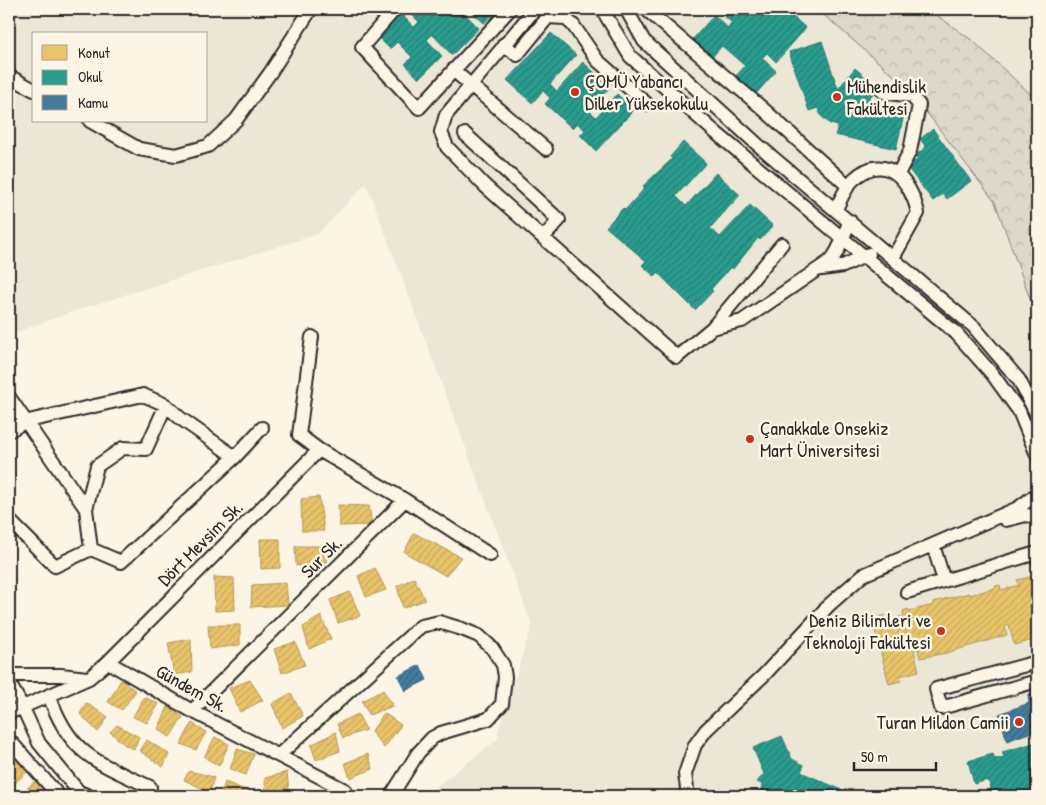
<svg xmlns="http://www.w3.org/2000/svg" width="1046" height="805" font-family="'Patrick Hand',sans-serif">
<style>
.built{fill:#ece6d7;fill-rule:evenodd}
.forest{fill:url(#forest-crowns);stroke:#84827a}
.homes{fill:url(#homes-hatch);stroke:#b09657}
.schools{fill:url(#schools-hatch);stroke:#2a7b71}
.public{fill:url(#public-hatch);stroke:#3d637b}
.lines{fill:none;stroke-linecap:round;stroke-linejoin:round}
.minor-casing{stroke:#2b2b2b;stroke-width:16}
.minor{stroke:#fcf5e5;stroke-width:12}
.poi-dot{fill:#c8321e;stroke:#fcf5e5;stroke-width:2}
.labels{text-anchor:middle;stroke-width:5;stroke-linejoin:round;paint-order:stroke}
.poi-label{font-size:19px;fill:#2b2b2b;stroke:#fcf5e5;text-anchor:start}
.street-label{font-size:19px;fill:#2b2b2b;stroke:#fcf5e5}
</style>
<defs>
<pattern id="forest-crowns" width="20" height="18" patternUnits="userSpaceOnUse" patternTransform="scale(1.25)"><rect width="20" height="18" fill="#ded8ca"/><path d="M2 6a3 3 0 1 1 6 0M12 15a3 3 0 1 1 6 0" fill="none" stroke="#bfbaae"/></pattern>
<pattern id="homes-hatch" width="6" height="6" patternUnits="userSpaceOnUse" patternTransform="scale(1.25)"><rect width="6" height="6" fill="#e9c46a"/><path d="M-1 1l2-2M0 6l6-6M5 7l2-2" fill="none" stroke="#c8a95c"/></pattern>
<pattern id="schools-hatch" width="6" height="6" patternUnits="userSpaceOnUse" patternTransform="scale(1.25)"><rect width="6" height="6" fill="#2a9d8f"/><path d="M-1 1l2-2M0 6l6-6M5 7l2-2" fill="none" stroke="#248075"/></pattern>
<pattern id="public-hatch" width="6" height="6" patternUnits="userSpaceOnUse" patternTransform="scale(1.25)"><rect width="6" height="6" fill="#457b9d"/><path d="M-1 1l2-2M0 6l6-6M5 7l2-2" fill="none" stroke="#3a6580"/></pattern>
</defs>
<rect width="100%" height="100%" fill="#fcf5e5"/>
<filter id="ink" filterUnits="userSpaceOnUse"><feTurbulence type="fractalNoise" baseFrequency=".02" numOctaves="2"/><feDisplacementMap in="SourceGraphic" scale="10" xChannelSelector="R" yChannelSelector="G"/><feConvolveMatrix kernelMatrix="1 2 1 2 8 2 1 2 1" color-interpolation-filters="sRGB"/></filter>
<g filter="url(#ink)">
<path class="built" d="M9 9H1037V796H424L498 739V732L532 625 369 190 365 184 318 234 77 310 9 335ZM34 34H206V121H34Z"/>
<path class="forest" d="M817 9H928L973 41 1037 100V318L995 202 908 88Z"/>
<path class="homes" d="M319 497 324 531H302L301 499Z
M338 505 369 506 372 525 339 526Z
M414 533 461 557 446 576 404 552Z
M260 539H280V568L261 569Z
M295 546H327V562L296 566Z
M375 568 386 590 366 597 358 576Z
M214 577 234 578 235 610 215 611Z
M1030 577 1037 603V645L1035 646 1034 640 1014 645 1009 625 1005 626 1007 635 946 653 920 658 918 649 914 650 919 671 900 676 901 681 889 684 872 619 885 615 886 620 904 616 903 611 908 609V611L934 605 933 602 969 593 970 595 995 588V586L1000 585 1001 590 1019 585 1017 580Z
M414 578 425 600 403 608 397 586Z
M286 583 288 605 251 607 252 585Z
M350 592 360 616 338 623 330 600Z
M321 616 331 639 309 649 303 627Z
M208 625H240V645L210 649Z
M191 639 192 672 174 675 168 643Z
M295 642 305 665 282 673 274 649Z
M121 680 136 691 122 710 108 702Z
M250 680 263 700 240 712 229 688Z
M383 690 393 706 369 715 362 701Z
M291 693 303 716 282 728 272 704Z
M144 697 159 704 147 723 133 717Z
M86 703 108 717 98 732 80 714Z
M168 707 183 717 170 737 158 729Z
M384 713 401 725 384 748 371 732Z
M358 714 366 730 343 738 337 724Z
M192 723 206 732 196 750 181 744Z
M117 725 139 737 134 749 125 745 110 732Z
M336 732 340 751 316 760 311 745Z
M215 737 229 744 219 766 204 757Z
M147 740 169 754 163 767 140 751Z
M237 749 254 754 246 775 230 769Z
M13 752 29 770 10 788 9 756Z
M368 754 373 769 350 778 345 763Z
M189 771 214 777 210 792 184 780Z
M287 772 289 791 266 795 265 778Z
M37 779 52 796H19Z
M225 782 248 791 246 796 221 794Z"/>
<path class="schools" d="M407 9H460L479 28 452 55 432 34 427 40 442 56 419 79 405 64 412 57 397 42 390 49 375 34 398 11 414 27 419 22Z
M469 9H498L484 23Z
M727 9H784L806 28 776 62 767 53 762 58 776 71 755 95 735 77 745 66 722 46 712 57 693 39 714 15 728 28 732 23 722 14Z
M551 33 576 55 550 84 557 91 583 62 610 87 589 110 596 117 617 94 634 110 596 151 580 135 585 130 577 123 572 128 545 104 550 98 543 91 532 103 507 80Z
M822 41 838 89 855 68 878 88 862 106 904 115 896 149 835 135 838 126 830 124 821 116 818 108 809 111 789 52Z
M933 129 971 181 947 199 943 194 933 201 907 167 918 159 915 156 926 147 920 139Z
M683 142 706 163 676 196 686 206 716 173 740 195 710 228 720 237 750 205 773 226 760 240 758 238 733 269 731 267 711 289 713 291 695 310 658 273 655 277 642 265 646 261 606 227 623 208 625 210 645 188 643 186 672 159 670 157Z
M782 736 792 759 804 765 801 772 851 794 850 796H799L792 793 790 796H757L763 785 757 782 764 774 753 748Z
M1037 742V796H993L988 780 974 784 968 761 993 754 995 759 1004 757 1002 752Z"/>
<path class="public" d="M420 665 427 680 405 691 398 676Z
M1034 692 1037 694V730L1007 741 999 714 1029 703 1028 695Z"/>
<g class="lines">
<defs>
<path id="minor" d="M395 9 362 47 419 108 510 9
M535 9 446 115 441 132 447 147 485 186 677 357 712 328 742 321 830 261C841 250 843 235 850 221
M602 9 630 56 715 132 956 333 993 375 1019 411 1037 455
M626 9 644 41 757 144 974 327 1019 380 1037 415
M649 12 761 107 848 186
M504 44 517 55 548 17 565 18 573 25 597 60 647 104
M453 70 546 149
M9 76 34 90
M883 92 912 96 919 105 910 151 898 174
M90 121 139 149 176 155 208 146 236 120 270 73 311 9
M465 134 559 220 543 238
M836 209C841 199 846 186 854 179 886 150 911 181 918 213L893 258
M822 269 843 266 869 254
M712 328 782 244
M312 337 299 435 319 450 405 500 490 555
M9 397 86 509 91 549
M9 431 24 422 143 395 166 405 180 418 235 457 262 428
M86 509 97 466 123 448 146 449 166 405
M9 520 55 566 91 549 121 562 235 457
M1006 520 1026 515 1037 517
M934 548 944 581
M907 592 1033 554
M108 662 192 711 345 790
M1037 662 936 689 941 708 1037 681
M9 675H61L87 678
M9 683 22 706 39 743 79 792 89 796
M49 695C70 755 95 761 150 787
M192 711 405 500
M9 713 89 678 108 662 319 450
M9 744 11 742 59 796
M279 755 421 626 439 622 462 629 479 636 492 648 503 665 505 677 502 704 488 719 441 733 432 738 418 753 391 796
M688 796 685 774 695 745 706 730 764 675 829 605 863 575 1018 508 1037 494"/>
</defs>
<use href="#minor" class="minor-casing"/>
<use href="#minor" class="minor"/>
</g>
</g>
<g class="poi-dot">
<circle cx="575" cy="92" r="5"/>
<circle cx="837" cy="97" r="5"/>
<circle cx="750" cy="439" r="5"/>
<circle cx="941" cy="631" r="5"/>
<circle cx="1019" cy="722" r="5"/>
</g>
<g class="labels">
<g class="poi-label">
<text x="585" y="88">ÇOMÜ Yabancı<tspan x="585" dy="22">Diller Yüksekokulu</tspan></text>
<text x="847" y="93">Mühendislik<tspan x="847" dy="22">Fakültesi</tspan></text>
<text x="760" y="435">Çanakkale Onsekiz<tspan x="760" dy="22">Mart Üniversitesi</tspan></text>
<text x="931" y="627" text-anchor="end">Deniz Bilimleri ve<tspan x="931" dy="22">Teknoloji Fakültesi</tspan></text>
<text x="1009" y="729" text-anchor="end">Turan Mildon Camii</text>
</g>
<g class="street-label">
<text transform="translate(200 543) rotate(-45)" y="7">Dört Mevsim Sk.</text>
<text transform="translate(321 557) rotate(-45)" y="7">Sur Sk.</text>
<text transform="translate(192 688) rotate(29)" y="7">Gündem Sk.</text>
</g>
</g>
<rect width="1046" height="805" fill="none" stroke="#fcf5e5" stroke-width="30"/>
<rect x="15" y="15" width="1016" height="775" fill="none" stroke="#2b2b2b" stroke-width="2" filter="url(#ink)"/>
<rect x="32" y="32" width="175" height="90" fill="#fcf5e5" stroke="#a8a49b"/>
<rect x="42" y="45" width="25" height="15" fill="#e9c46a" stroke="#a8a49b"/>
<text x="78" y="58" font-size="15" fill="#2b2b2b">Konut</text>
<rect x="42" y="70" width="25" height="15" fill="#2a9d8f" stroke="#a8a49b"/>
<text x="78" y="82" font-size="15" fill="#2b2b2b">Okul</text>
<rect x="42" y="95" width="25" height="15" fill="#457b9d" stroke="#a8a49b"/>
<text x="78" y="108" font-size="15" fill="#2b2b2b">Kamu</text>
<path d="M854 762v8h82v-8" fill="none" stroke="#2b2b2b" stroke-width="2.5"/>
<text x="861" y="762" font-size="15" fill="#2b2b2b" stroke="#fcf5e5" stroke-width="4" paint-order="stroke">50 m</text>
</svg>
